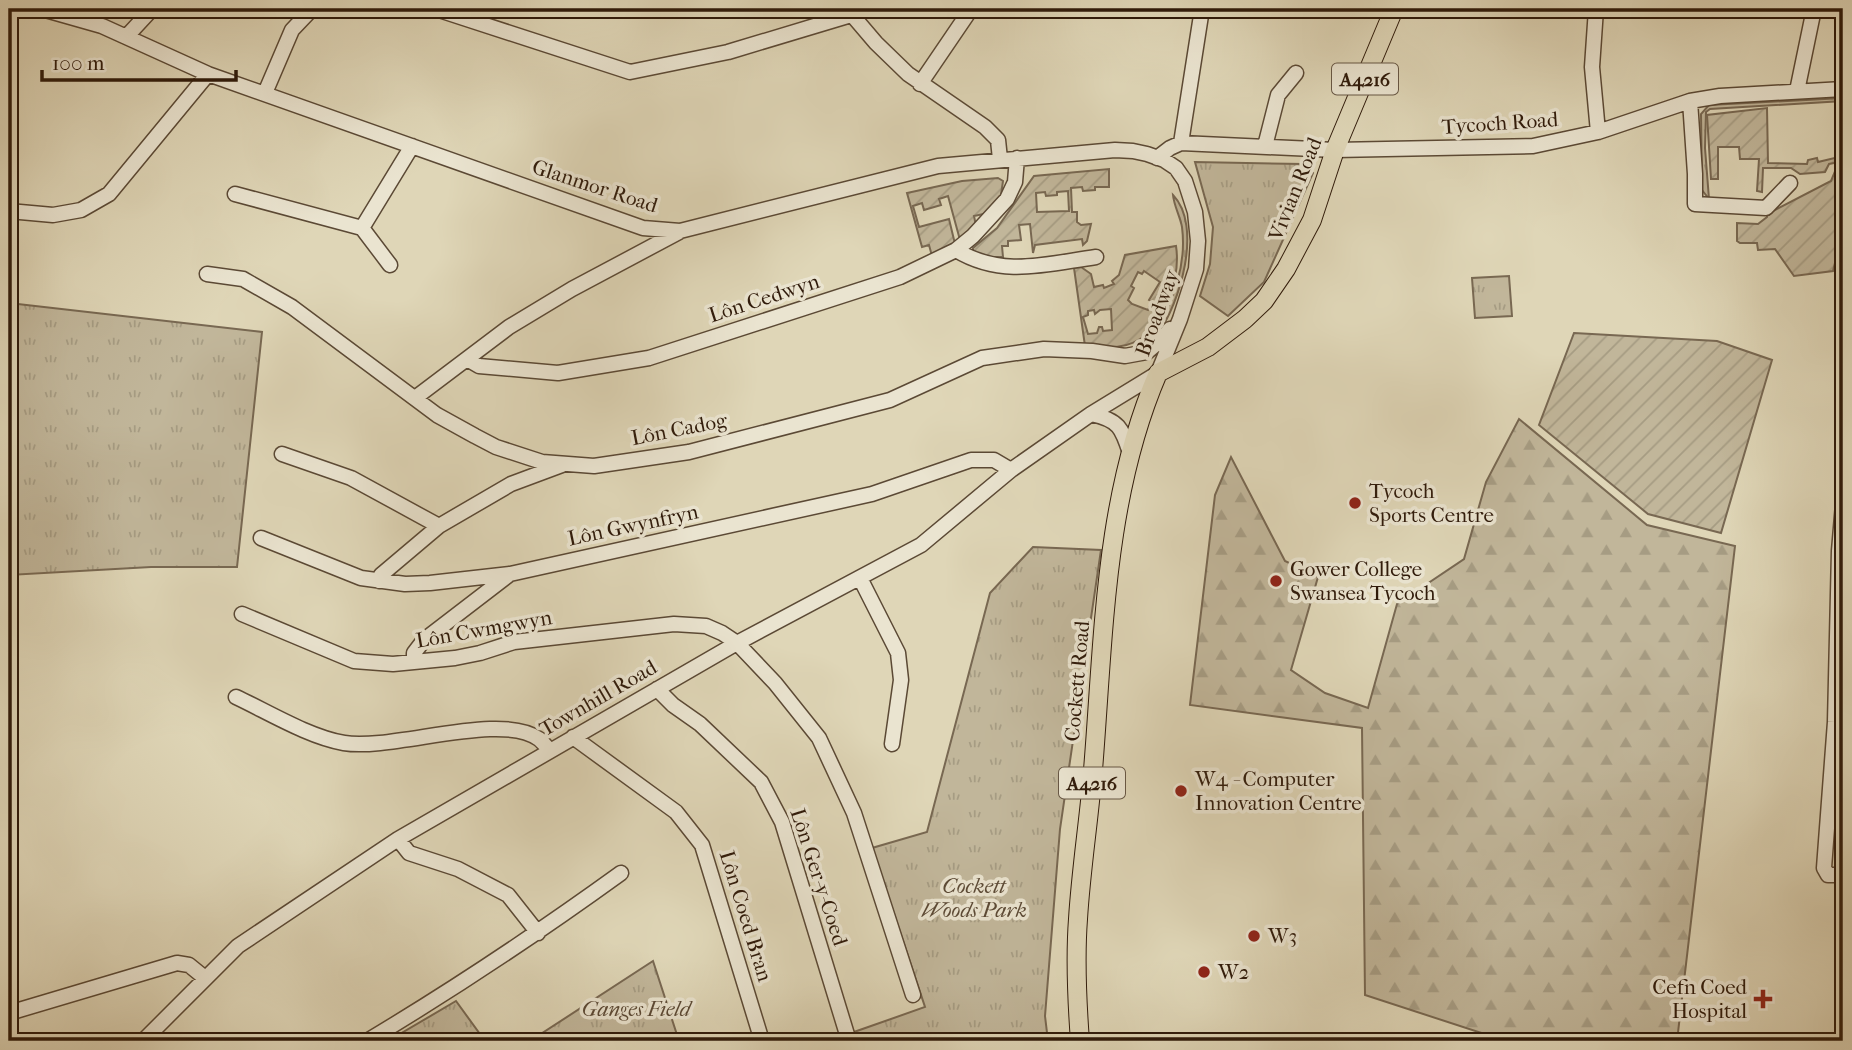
<svg xmlns="http://www.w3.org/2000/svg" width="1852" height="1050" font-family="'IM FELL French Canon',serif">
<style>
.grass{fill:url(#grass-tufts);stroke:#786852;stroke-width:2}
.forest{fill:url(#forest-firs);stroke:#786852;stroke-width:2}
.garden{fill:url(#garden-furrows);stroke:#786852;stroke-width:2;fill-rule:evenodd}
.lines{fill:none;stroke-linecap:round;stroke-linejoin:round}
.minor-casing{stroke:#5b4935;stroke-width:17}
.major-casing{stroke:#2f1a0a;stroke-width:20}
.minor{stroke:#eae4d0;stroke-width:14}
.major{stroke:#dfd6b7;stroke-width:18}
.poi-dot{fill:#8f2418;stroke:#eae4d0;stroke-width:2.5}
.labels{text-anchor:middle;stroke-width:7;stroke-linejoin:round;paint-order:stroke}
.shield{fill:#eae4d0;stroke:#675745;stroke-width:2}
.shield-label{font-size:19px;font-weight:bold;fill:#2f1a0a}
.street-label{font-size:21px;fill:#2f1a0a;stroke:#eae4d0}
.poi-label{font-size:21px;fill:#2f1a0a;stroke:#eae4d0;text-anchor:start}
.park-label{font-size:21px;font-style:italic;fill:#5b4935;stroke:#eae4d0}
</style>
<defs>
<pattern id="grass-tufts" width="24" height="20" patternUnits="userSpaceOnUse" patternTransform="scale(1.75)"><rect width="24" height="20" fill="#c1b69a"/><path d="M3 7l-1-3M5 7V3M7 7l1-3M15 17l-1-3M17 17v-4M19 17l1-3" fill="none" stroke="#a69c83"/></pattern>
<pattern id="forest-firs" width="22" height="20" patternUnits="userSpaceOnUse" patternTransform="scale(1.75)"><rect width="22" height="20" fill="#c1b69a"/><path d="M5 1l3.5 6h-7zM16 11l3.5 6h-7z" fill="#a69c83"/></pattern>
<pattern id="garden-furrows" width="10" height="10" patternUnits="userSpaceOnUse" patternTransform="scale(1.75)"><rect width="10" height="10" fill="#c1b69a"/><path d="M-1 1l2-2M0 10L10 0M9 11l2-2" fill="none" stroke="#a69c83"/></pattern>
</defs>
<rect width="100%" height="100%" fill="#dfd6b7"/>
<filter id="stains"><feTurbulence type="fractalNoise" baseFrequency=".00286" numOctaves="4"/><feColorMatrix values="0 0 0 0 .2 0 0 0 0 .09 0 0 0 0 .02 0 0 0 .5 -.17"/></filter>
<radialGradient id="worn" r=".72"><stop offset=".6" stop-color="#630" stop-opacity="0"/><stop offset="1" stop-color="#630" stop-opacity=".3"/></radialGradient>
<path class="grass" d="M1843 98V101L1710 109 1706 112 1705 148 1709 199 1702 190 1701 114 1709 105Z
M1195 162 1303 164 1313 173 1264 282 1228 316 1200 296 1210 264 1213 227Z
M1173 195C1203 226 1180 304 1157 335L1154 334C1173 301 1187 266 1182 227 1180 216 1174 206 1173 195Z
M1509 276 1512 316 1475 318 1472 278Z
M9 303 262 332 237 567H151L9 575Z
M1033 547 1101 550 1060 829 1045 1016 1048 1041H856L854 1032 925 1007 872 848 927 832 990 593Z
M653 961 679 1041H530Z
M456 1001 485 1041H388Z"/>
<path class="forest" d="M1519 419 1647 525 1735 546 1677 1041H1506L1365 995 1362 728 1190 705 1215 495 1231 457 1285 561 1318 577 1291 670 1325 693 1368 708 1397 604 1464 559 1486 482Z"/>
<path class="garden" d="M1767 108 1768 163 1807 164 1808 160 1817 158 1818 162 1843 156V231L1833 271 1794 276 1775 249 1758 250 1757 243H1740L1737 241V223L1758 224 1767 217V214L1831 181 1839 162 1829 164 1825 172 1800 174 1791 168H1763L1762 192 1757 191 1759 159H1740L1739 147H1718V179H1711L1707 115Z
M1109 169V187H1095V190L1083 191 1082 187 1071 188 1072 212H1077V222L1081 225 1091 224 1087 241 1083 245 1082 239 1035 245 1033 253 1030 224 1019 225 1021 240 1008 241V246H1002L1003 257H994L991 260 973 254V248L997 228 1034 176ZM1068 191 1069 211 1037 212 1036 193 1045 192 1046 196 1057 195V192Z
M998 178 1003 181 1001 195 988 213 974 216 976 226 960 240 948 196 939 199 941 205 924 210 922 203 913 206 919 227 949 219 955 244 932 256 929 245 922 247 907 193 962 181Z
M1176 246C1181 279 1166 309 1147 334 1129 350 1107 348 1085 346L1074 268 1081 267 1091 274 1094 287 1103 285 1104 288 1114 284 1112 281 1119 275 1125 255ZM1144 271 1160 282 1149 300 1152 302 1148 310 1132 304 1128 300 1134 288 1131 286 1138 272 1142 274ZM1111 309 1112 330 1103 331 1102 327H1099L1097 333 1088 334 1083 317 1088 315V311L1094 310 1095 314 1100 310Z
M1574 333 1717 341 1772 360 1721 533 1648 514 1539 425Z"/>
<g class="lines">
<defs>
<path id="minor" d="M42 9 102 26 208 74 643 228 680 231 938 166 1115 150 1133 151 1147 154 1164 160 1176 168 1185 181 1195 212 1198 241 1196 269 1180 319 1158 373 1091 414 1011 470 921 545 737 643 398 839 238 946 143 1041
M436 9 630 72 728 52 851 15
M847 9 876 43 908 74 985 127 998 140 1000 159
M1187 9 1201 12
M1596 9 1592 67 1598 132
M127 36 152 9
M920 84 971 9
M1797 91 1814 9
M265 93 292 30 312 9
M1690 101 1695 174V204L1766 208 1790 183
M1181 143 1202 9
M1265 146 1278 95 1296 73
M1157 158 1170 148 1181 143 1335 150 1533 146 1598 132 1690 101 1720 96 1843 89
M235 194 362 228 412 146
M9 211 53 215 81 210 109 194 208 74
M362 228 390 265
M956 250C1002 278 1046 264 1096 257
M207 274 243 279 292 307 437 415 475 436 496 447 542 462 594 466 689 452 890 400 982 358 1044 349 1092 351 1125 356 1147 352 1161 340 1170 329
M467 359 479 366 558 373 649 358 900 277 956 250 973 236 1007 199 1015 182 1017 158
M415 398 509 327 572 289 679 232
M1091 414C1119 420 1122 428 1130 453
M282 454 351 478 439 526
M1843 504 1839 551 1835 722 1824 868 1828 875H1843
M261 538 361 578 405 584 430 583 510 574 872 494 971 460H994L1011 470
M860 578 898 653 901 680 892 744
M379 581 381 575 439 526 511 484 562 465
M242 614 354 661 393 664 455 658 480 653 514 642 674 624 706 626 722 633 737 643 775 683 819 738 854 813 913 995
M414 662V653L424 640 510 574
M657 689 673 705 700 724 761 782 782 822 849 1041
M236 697C268 712 309 737 344 743 393 751 501 711 539 739 543 742 546 747 550 750
M573 737 676 812 702 845 762 1041
M398 839 409 853 458 869 508 895 538 933
M9 1013 177 963 189 965 205 978
M367 1041C454 989 538 933 621 873"/>
<path id="major" d="M1080 1041C1077 1001 1075 959 1078 919 1081 869 1089 820 1093 770 1104 636 1104 498 1158 373L1208 347 1245 319 1264 301 1286 269 1312 220 1335 150 1394 9"/>
</defs>
<use href="#minor" class="minor-casing"/>
<use href="#major" class="major-casing"/>
<use href="#minor" class="minor"/>
<use href="#major" class="major"/>
</g>
<g class="poi-dot">
<circle cx="1355" cy="503" r="7"/>
<circle cx="1276" cy="581" r="7"/>
<circle cx="1181" cy="791" r="7"/>
<circle cx="1254" cy="936" r="7"/>
<circle cx="1204" cy="972" r="7"/>
<path d="M1759.5 988.5h7v7h7v7h-7v7h-7v-7h-7v-7h7z"/>
</g>
<g class="labels">
<g class="shield">
<rect x="1332" y="63.5" width="66" height="31" rx="5"/>
<rect x="1059" y="767.5" width="66" height="31" rx="5"/>
</g>
<g class="shield-label">
<text x="1365" y="86">A4216</text>
<text x="1092" y="790">A4216</text>
</g>
<g class="street-label">
<text transform="translate(1500 123) rotate(-4)" y="7">Tycoch Road</text>
<text transform="translate(595 186) rotate(18)" y="7">Glanmor Road</text>
<text transform="translate(1295 189) rotate(-68)" y="7">Vivian Road</text>
<text transform="translate(764 298) rotate(-18)" y="7">Lôn Cedwyn</text>
<text transform="translate(1157 313) rotate(-70)" y="7">Broadway</text>
<text transform="translate(679 429) rotate(-11)" y="7">Lôn Cadog</text>
<text transform="translate(633 525) rotate(-12)" y="7">Lôn Gwynfryn</text>
<text transform="translate(484 629) rotate(-10)" y="7">Lôn Cwmgwyn</text>
<text transform="translate(1077 681) rotate(-85)" y="7">Cockett Road</text>
<text transform="translate(598 698) rotate(-30)" y="7">Townhill Road</text>
<text transform="translate(819 877) rotate(72)" y="7">Lôn Ger-y-Coed</text>
<text transform="translate(746 916) rotate(73)" y="7">Lôn Coed Bran</text>
</g>
<g class="poi-label">
<text x="1369" y="498">Tycoch<tspan x="1369" dy="24">Sports Centre</tspan></text>
<text x="1290" y="576">Gower College<tspan x="1290" dy="24">Swansea Tycoch</tspan></text>
<text x="1195" y="786">W4 - Computer<tspan x="1195" dy="24">Innovation Centre</tspan></text>
<text x="1268" y="943">W3</text>
<text x="1218" y="979">W2</text>
<text x="1747" y="994" text-anchor="end">Cefn Coed<tspan x="1747" dy="24">Hospital</tspan></text>
</g>
<g class="park-label">
<text x="974" y="893">Cockett<tspan x="974" dy="24">Woods Park</tspan></text>
<text x="636" y="1016">Ganges Field</text>
</g>
</g>
<rect width="1852" height="1050" fill="none" stroke="#dfd6b7" stroke-width="35"/>
<rect x="10" y="10" width="1831" height="1029" fill="none" stroke="#2f1a0a" stroke-width="3.5"/>
<rect x="18" y="18" width="1817" height="1015" fill="none" stroke="#2f1a0a" stroke-width="2"/>
<path d="M42 70v10h194v-10" fill="none" stroke="#2f1a0a" stroke-width="3.5"/>
<text x="52" y="70" font-size="21" fill="#2f1a0a" stroke="#eae4d0" stroke-width="5" paint-order="stroke">100 m</text>
<rect width="100%" height="100%" filter="url(#stains)"/>
<rect width="100%" height="100%" fill="url(#worn)"/>
</svg>
